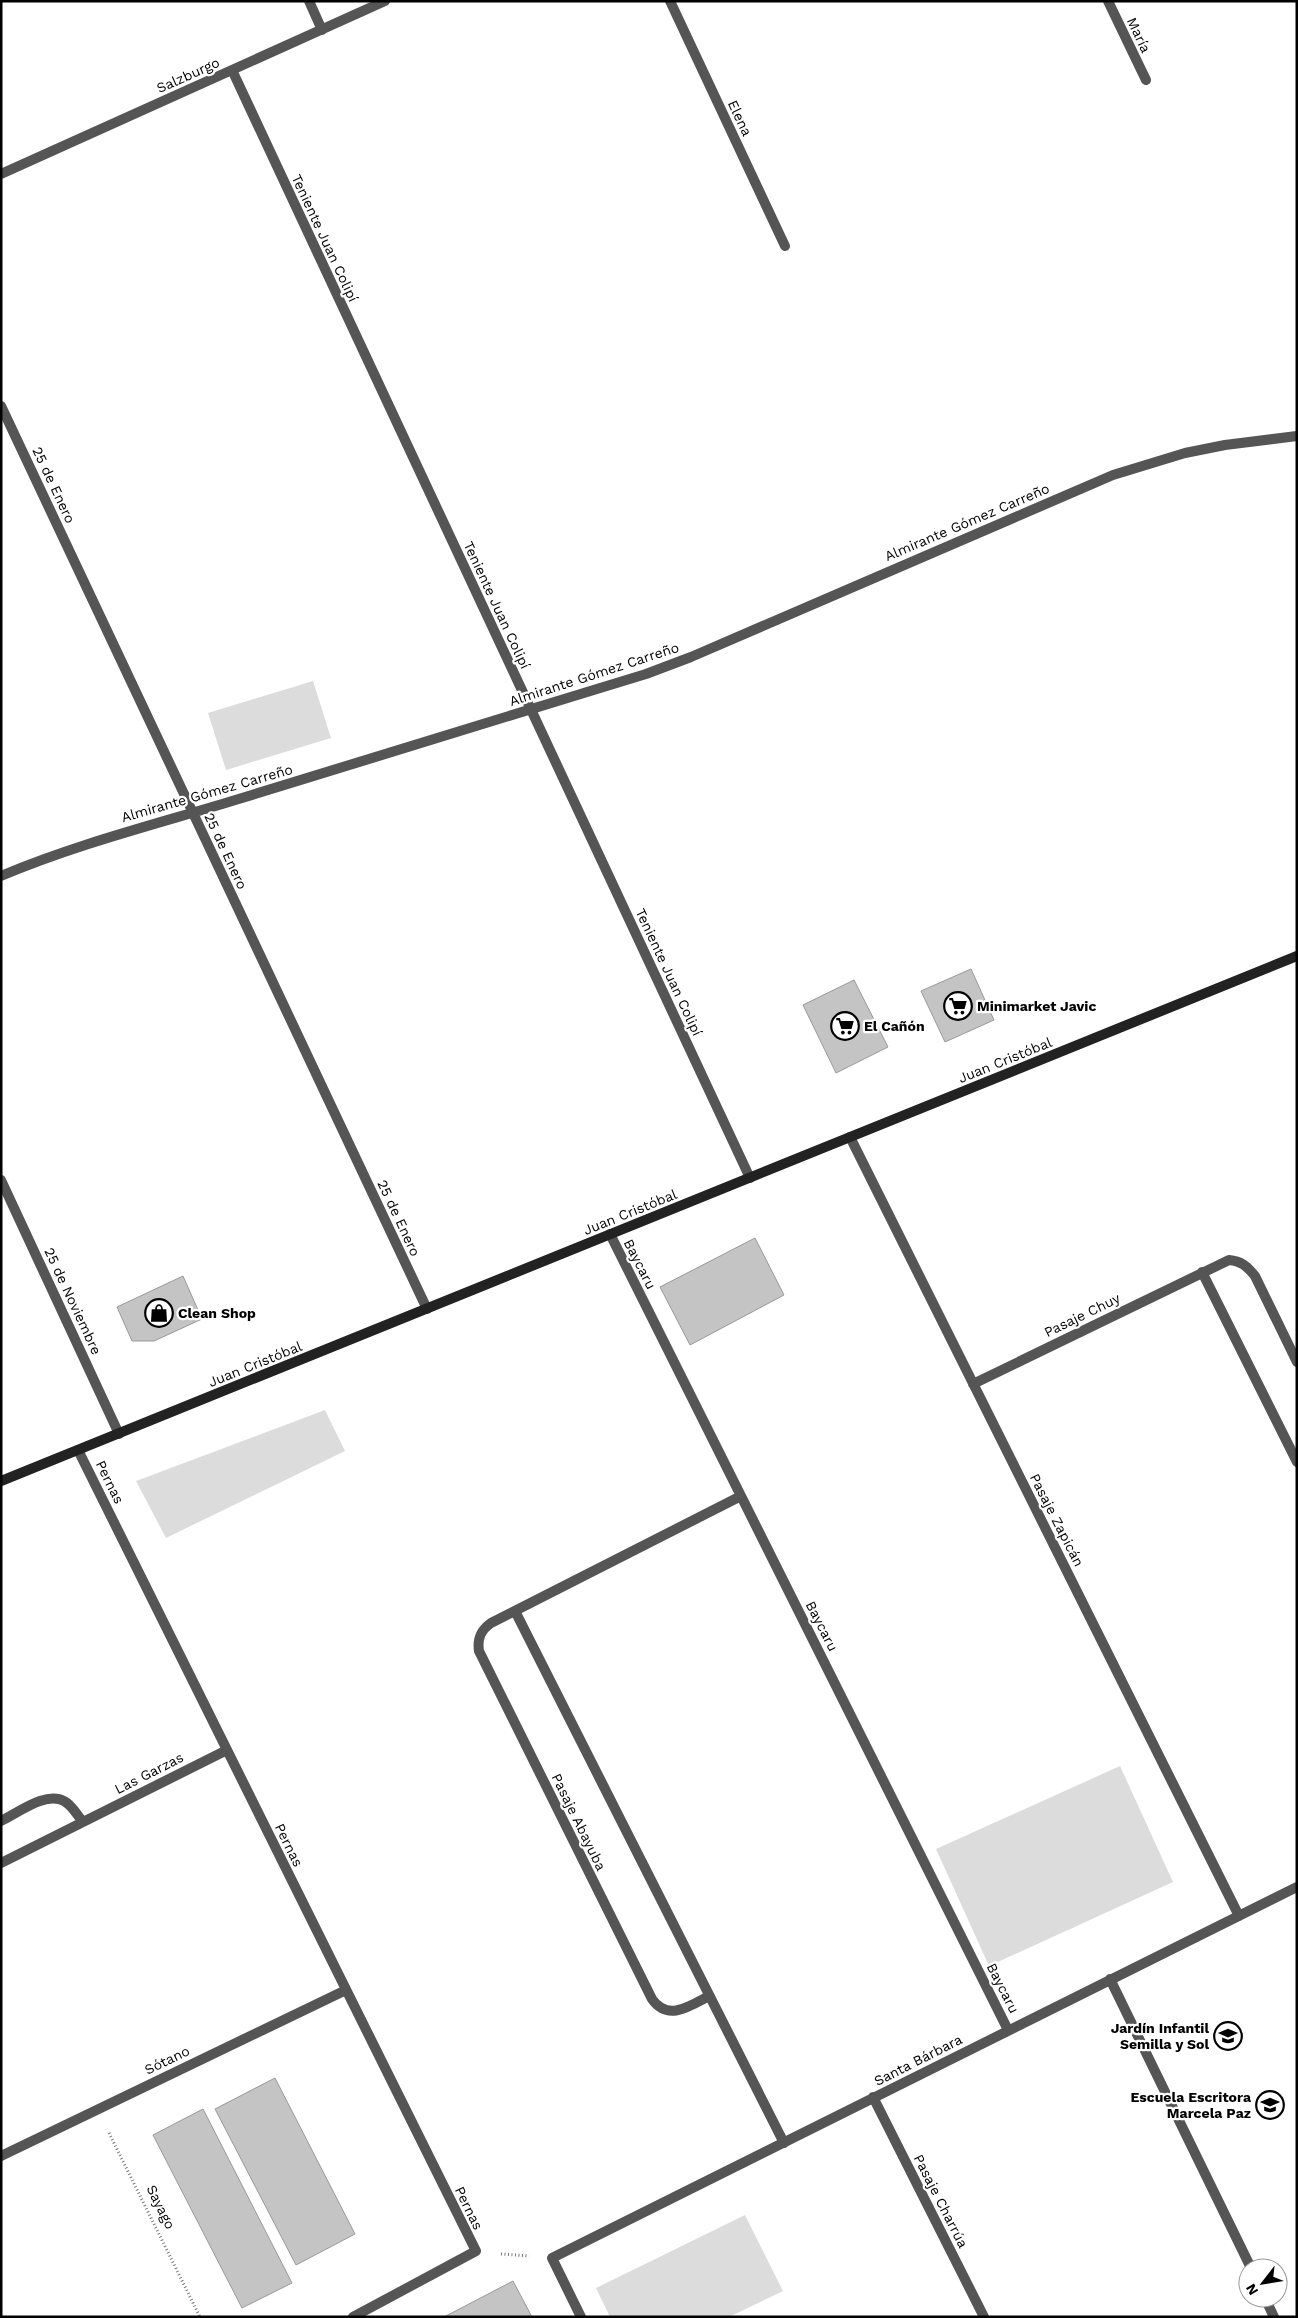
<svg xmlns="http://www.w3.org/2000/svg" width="1298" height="2318" font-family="'Work Sans',sans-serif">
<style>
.green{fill:#dcdcdc}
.building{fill:#c4c4c4;stroke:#999}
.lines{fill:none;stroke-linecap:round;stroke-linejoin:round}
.path{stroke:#777;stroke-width:3;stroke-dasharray:1 2.5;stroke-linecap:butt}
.street{stroke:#555;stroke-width:10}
.secondary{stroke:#222;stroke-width:10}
.labels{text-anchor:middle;stroke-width:4.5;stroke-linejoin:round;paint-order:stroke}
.street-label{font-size:14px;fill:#000;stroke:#fff}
.poi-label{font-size:14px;font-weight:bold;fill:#000;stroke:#fff;text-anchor:start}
</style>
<rect width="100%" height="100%" fill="#fff"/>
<path class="green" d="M313 681 331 738 226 770 208 713Z
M325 1410 345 1451 166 1538 136 1481Z
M1120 1766 1173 1882 989 1966 936 1849Z
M745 2215 783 2291 729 2317H610L596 2288Z"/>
<path class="building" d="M971 969 994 1020 945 1042 921 991Z
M854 980 888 1047 836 1073 803 1005Z
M755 1238 784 1295 690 1345 660 1287Z
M183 1276 202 1319 154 1341H132L117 1307Z
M275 2078 355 2234 296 2265 215 2109Z
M203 2109 292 2283 242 2308 153 2135Z
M513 2281 532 2317H444Z"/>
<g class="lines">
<path class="path" d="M109 2133 200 2317
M501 2254 529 2256"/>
<path class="street" d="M309 1 322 30
M670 1 785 246
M1108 1 1146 80
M232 70 750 1178
M1 174 385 1
M1 406 427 1309
M1 876C79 843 161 823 242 798 376 757 511 715 646 674L691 657 1113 475 1185 453 1225 445 1297 436
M850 1137 1239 1916
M1 1180 119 1434
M610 1234 1008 2030
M1202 1272 1297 1462
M973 1384 1229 1260C1241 1261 1247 1266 1255 1276L1297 1362
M78 1450 476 2251 353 2317
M515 1611 784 2143
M1 1821C18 1813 46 1791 64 1801 72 1805 77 1815 83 1822
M1 1863 227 1750
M1110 1979 1251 2268
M709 1996C690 2006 668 2022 652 1999L479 1651C477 1638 481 1630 491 1623L741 1496
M873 2097 984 2317
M1 2156 346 1990
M1265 2298 1274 2317
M581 2317 552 2258 1297 1887"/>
<path class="secondary" d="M1 1481 1297 956"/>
</g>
<defs>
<symbol id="supermarket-ring" viewBox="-11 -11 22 22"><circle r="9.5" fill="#fff" stroke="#000" stroke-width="1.5"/><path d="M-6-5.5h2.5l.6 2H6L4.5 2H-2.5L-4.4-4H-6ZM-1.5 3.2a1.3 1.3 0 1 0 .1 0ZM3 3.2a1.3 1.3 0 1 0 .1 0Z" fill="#000"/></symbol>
<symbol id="shop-ring" viewBox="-11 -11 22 22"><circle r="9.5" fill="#fff" stroke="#000" stroke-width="1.5"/><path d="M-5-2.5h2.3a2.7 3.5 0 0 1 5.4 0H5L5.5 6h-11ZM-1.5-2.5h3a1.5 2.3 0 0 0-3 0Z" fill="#000"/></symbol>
<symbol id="school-ring" viewBox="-11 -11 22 22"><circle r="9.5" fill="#fff" stroke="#000" stroke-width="1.5"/><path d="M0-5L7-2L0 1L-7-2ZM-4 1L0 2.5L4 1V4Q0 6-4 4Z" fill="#000"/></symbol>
</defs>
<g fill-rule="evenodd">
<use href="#supermarket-ring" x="942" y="990" width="32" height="32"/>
<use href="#supermarket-ring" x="829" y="1010" width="32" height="32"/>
<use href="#shop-ring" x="143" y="1297" width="32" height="32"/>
<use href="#school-ring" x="1212" y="2020" width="32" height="32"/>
<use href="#school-ring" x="1254" y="2089" width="32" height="32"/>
</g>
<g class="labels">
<g class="street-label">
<text transform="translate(1139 35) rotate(65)" y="5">María</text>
<text transform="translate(188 75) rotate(-24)" y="5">Salzburgo</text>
<text transform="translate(740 118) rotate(65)" y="5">Elena</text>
<text transform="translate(325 238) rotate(65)" y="5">Teniente Juan Colipí</text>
<text transform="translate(54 485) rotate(65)" y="5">25 de Enero</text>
<text transform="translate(967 522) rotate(-23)" y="5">Almirante Gómez Carreño</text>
<text transform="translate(497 605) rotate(65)" y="5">Teniente Juan Colipí</text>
<text transform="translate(594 674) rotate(-18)" y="5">Almirante Gómez Carreño</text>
<text transform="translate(207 793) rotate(-16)" y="5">Almirante Gómez Carreño</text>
<text transform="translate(226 851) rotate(65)" y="5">25 de Enero</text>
<text transform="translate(669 972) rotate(65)" y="5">Teniente Juan Colipí</text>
<text transform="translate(1005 1060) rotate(-22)" y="5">Juan Cristóbal</text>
<text transform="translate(630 1212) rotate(-22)" y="5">Juan Cristóbal</text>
<text transform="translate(399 1218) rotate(65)" y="5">25 de Enero</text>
<text transform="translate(640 1264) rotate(63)" y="5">Baycaru</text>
<text transform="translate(73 1301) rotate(65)" y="5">25 de Noviembre</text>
<text transform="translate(1082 1315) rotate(-26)" y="5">Pasaje Chuy</text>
<text transform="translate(255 1364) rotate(-22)" y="5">Juan Cristóbal</text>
<text transform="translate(110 1482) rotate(64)" y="5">Pernas</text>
<text transform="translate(1057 1520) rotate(63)" y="5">Pasaje Zapicán</text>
<text transform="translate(822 1626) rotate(63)" y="5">Baycaru</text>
<text transform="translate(149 1773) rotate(-27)" y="5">Las Garzas</text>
<text transform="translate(579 1822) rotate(64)" y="5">Pasaje Abayuba</text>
<text transform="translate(289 1845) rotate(64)" y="5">Pernas</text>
<text transform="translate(1003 1988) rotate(63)" y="5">Baycaru</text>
<text transform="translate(167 2060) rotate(-26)" y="5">Sótano</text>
<text transform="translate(918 2060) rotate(-27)" y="5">Santa Bárbara</text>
<text transform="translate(941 2201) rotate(63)" y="5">Pasaje Charrúa</text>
<text transform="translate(161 2207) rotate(64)" y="5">Sayago</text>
<text transform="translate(469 2208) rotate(64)" y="5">Pernas</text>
</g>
<g class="poi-label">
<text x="977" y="1011">Minimarket Javic</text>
<text x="864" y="1031">El Cañón</text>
<text x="178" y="1318">Clean Shop</text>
<text x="1209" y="2033" text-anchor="end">Jardín Infantil<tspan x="1209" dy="16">Semilla y Sol</tspan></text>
<text x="1251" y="2102" text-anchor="end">Escuela Escritora<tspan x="1251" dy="16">Marcela Paz</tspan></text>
</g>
</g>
<rect width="1298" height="2318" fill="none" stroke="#000000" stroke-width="5"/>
<g transform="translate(1263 2283) rotate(239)"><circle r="24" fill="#ffffff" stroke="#999999"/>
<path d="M0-4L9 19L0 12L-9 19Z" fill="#000000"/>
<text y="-8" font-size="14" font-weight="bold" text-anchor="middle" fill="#000000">N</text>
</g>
</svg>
